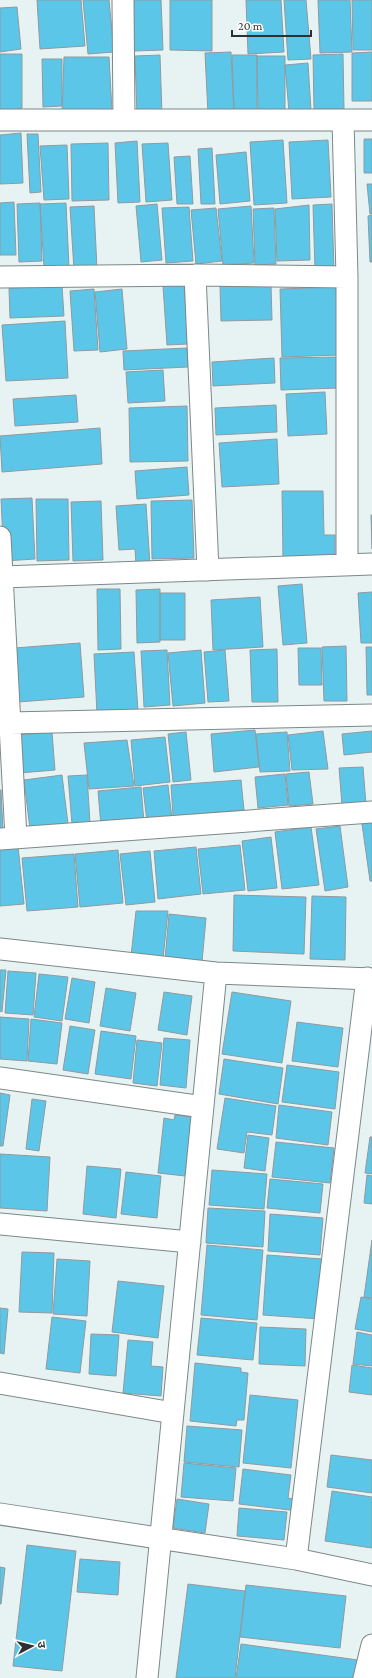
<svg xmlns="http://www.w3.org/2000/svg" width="372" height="1678" font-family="'Crimson Pro','Noto Sans Devanagari',serif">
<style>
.building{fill:#5cc6e8;stroke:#909a9e}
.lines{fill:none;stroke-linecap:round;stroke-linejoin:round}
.minor-casing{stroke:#7d8888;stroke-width:23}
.minor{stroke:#fff;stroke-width:21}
</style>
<rect width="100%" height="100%" fill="#e7f3f3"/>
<path class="building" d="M37 0H81L85 46 40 49Z
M83 0H109L114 52 88 54Z
M131 0H161L163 50 134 51Z
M170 0H212V51L170 50Z
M246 0H281L284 52 248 54Z
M284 0H306L311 59 288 60Z
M318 0H350L352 52 320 53Z
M352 0H372V50H353Z
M17 7 21 49 0 52V8Z
M231 52 234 113 208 114 205 53Z
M372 52V101H352V53Z
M0 54H22V108L0 112Z
M343 54 344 109H314L313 55Z
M160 55 162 115 137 116 135 56Z
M232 55H257V111H234Z
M257 56H285V112H258Z
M64 57H109L112 111 62 113Z
M42 59H62V106L43 107Z
M308 63 311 110 289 112 285 65Z
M21 133 23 183 0 184V135Z
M27 134H38L41 192 30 193Z
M364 139H372V173H364Z
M283 140 287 203 254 205 250 142Z
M328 140 331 197 292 199 289 142Z
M137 141 140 202 118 203 115 143Z
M108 143 109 200 72 201 71 144Z
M168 143 172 200 146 202 142 144Z
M67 145 69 199 44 200 40 146Z
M212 148 215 204H201L198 149Z
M246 152 250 201 220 204 216 155Z
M190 156 193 204H177L174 157Z
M367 184H372V214H370Z
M14 202 16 255H0V203Z
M40 203 42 261 19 262 17 204Z
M66 203 69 267 44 268 40 204Z
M157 204 162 260 141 262 136 206Z
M332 204 334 270H315L313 205Z
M309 205 310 260 277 261 275 209Z
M94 206 97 269 74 270 70 207Z
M251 206 254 263 223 265 218 209Z
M189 207 193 261 166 263 162 208Z
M216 208 222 261 196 264 191 210Z
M274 208 276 264 255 265 253 209Z
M372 215V262H370L368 216Z
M184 285 188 344 167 345 163 286Z
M271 285 272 320 221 321 220 286Z
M62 286 64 316 10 318 9 288Z
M336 287 339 355 282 357 280 289Z
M94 289 98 350 74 351 70 291Z
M122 289 127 349 100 352 95 292Z
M65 321 68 378 6 381 2 325Z
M187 348 188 367 124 370 123 351Z
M339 357V388L281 390 280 358Z
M274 358 275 383 213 386 212 362Z
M163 370 165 401 128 403 126 372Z
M325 392 327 434 288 436 286 394Z
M76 395 78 422 15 426 13 399Z
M276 405 277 432 216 435 215 408Z
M187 406 188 461 130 462 129 408Z
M100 428 102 464 2 472 0 436Z
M277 439 279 484 222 487 219 443Z
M187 467 189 495 137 499 135 471Z
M282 491H323L324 535H335V558L283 559Z
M32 498 35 559 4 561 1 499Z
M36 499H68L69 560 37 561Z
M192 500 194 558 152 559 151 501Z
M101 501 103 560 73 561 71 502Z
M146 504 150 565H136L135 549 119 550 116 506Z
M371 515H372V549Z
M302 584 307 643 283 645 278 586Z
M97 589H120L121 649 98 650Z
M160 589V642L137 643 136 590Z
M372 592V643H361L358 593Z
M160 593H185V640H160Z
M260 597 263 647 213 650 211 600Z
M80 643 84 697 18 702 14 648Z
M346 646 347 701H324L322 647Z
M366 647H372V695H367Z
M298 648H321L322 685H299Z
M277 649 278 702H252L250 650Z
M167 650 170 705 144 707 141 651Z
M201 650 205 703 173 706 168 653Z
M225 650 229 701 208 702 204 652Z
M134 652 138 711 97 714 94 654Z
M255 730 259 767 214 772 211 734Z
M323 731 328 769 292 770 288 735Z
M372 731V752L344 755 342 734Z
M52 732 55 770 20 773 17 735Z
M186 732 191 780 173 782 168 734Z
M287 732 290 771 260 772 256 734Z
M165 737 170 782 135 786 131 740Z
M127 740 134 786 89 789 84 743Z
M363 767 366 804 342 805 339 768Z
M309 772 313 804 289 806 286 774Z
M285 774 288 805 258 808 255 777Z
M62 775 68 824 30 829 24 780Z
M87 775 90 823 72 824 68 776Z
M241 780 244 810 173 816 171 785Z
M168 785 172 819 147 822 143 788Z
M141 787 144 822 101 826 98 791Z
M0 790H1L3 831H0Z
M372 822V881H370L362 824Z
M340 826 348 887 325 891 316 829Z
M311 827 319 885 282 889 275 832Z
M271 837 277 888 248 891 242 841Z
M240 845 245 890 203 894 198 849Z
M18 846 24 904 0 906V848Z
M196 847 201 894 158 899 154 851Z
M118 850 123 903 80 907 75 854Z
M150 851 155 902 126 905 120 854Z
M74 854 78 907 27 911 22 858Z
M234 895 306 897 304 954 233 951Z
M312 896 346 897 345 960 310 959Z
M136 911H168L163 959 131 956Z
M169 914 206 918 202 962 165 959Z
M0 970H6L2 1012 0 1011Z
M8 971 36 973 33 1015 5 1013Z
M39 974 68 977 62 1021 34 1017Z
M72 978 95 982 89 1023 65 1019Z
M106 988 136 993 130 1031 100 1026Z
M164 992 192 996 187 1035 158 1030Z
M232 992 291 1001 282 1063 222 1054Z
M0 1017 29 1019 27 1061 0 1059Z
M31 1019 62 1023 57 1064 28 1061Z
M297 1022 343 1028 338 1067 292 1061Z
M70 1026 95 1030 88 1074 63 1070Z
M101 1031 136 1036 131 1079 95 1074Z
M164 1038 190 1040 186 1088 160 1085Z
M137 1040 162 1043 157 1086 133 1083Z
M224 1059 283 1068 278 1104 219 1094Z
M287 1065 339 1072 335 1109 282 1102Z
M0 1093 10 1095 3 1146H0Z
M225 1098 276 1106 272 1135 247 1132 244 1153 217 1149Z
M32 1099 46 1101 39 1151 26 1149Z
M279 1105 332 1112 328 1145 276 1138Z
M175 1115 192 1117 185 1176 158 1173 164 1118 174 1120Z
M248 1135 269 1138 265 1171 244 1168Z
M370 1137H372V1174L365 1173Z
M276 1142 334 1148 330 1183 272 1177Z
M0 1154 50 1157 47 1211 0 1208Z
M87 1166 121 1169 116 1218 83 1214Z
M212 1170 267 1174 264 1209 209 1205Z
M126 1172 161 1176 157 1218 121 1214Z
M367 1175 372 1176V1204L364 1203Z
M270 1179 323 1184 320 1213 267 1208Z
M208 1208 265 1211 263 1247 206 1243Z
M270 1214 323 1218 320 1255 268 1251Z
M372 1240V1298L364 1297Z
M207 1245 263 1250 257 1320 201 1315Z
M22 1252 54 1253 52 1313 19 1312Z
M267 1255 323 1259 319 1319 263 1315Z
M57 1259 90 1261 87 1316 53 1314Z
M118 1281 164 1286 158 1338 112 1332Z
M361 1297 372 1299V1332L355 1329Z
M0 1308 8 1309 4 1354 0 1353Z
M52 1317 86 1321 80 1373 46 1369Z
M201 1318 257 1323 253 1360 197 1355Z
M260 1327 306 1329 305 1366 259 1364Z
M357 1332 372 1335V1366L353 1364Z
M91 1334 119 1335 116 1376 89 1374Z
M128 1340 153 1342 151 1366 163 1367 161 1396 123 1393Z
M195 1363 241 1368V1372L248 1373 244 1420H237L236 1426 190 1421Z
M352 1365 372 1368V1395L349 1392Z
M250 1395 298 1400 291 1468 243 1463Z
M187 1426 242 1430 239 1467 184 1462Z
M331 1455 372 1460V1493L327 1487Z
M184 1463 236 1468 233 1501 181 1497Z
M243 1469 291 1475 288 1498 299 1500 298 1511 239 1504Z
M332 1491 372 1497V1548L325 1541Z
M177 1499 209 1504 205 1533 173 1528Z
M239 1508 287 1512 284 1540 237 1536Z
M27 1545 76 1551 62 1671 13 1666Z
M80 1559 120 1562 118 1595 77 1592Z
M0 1567 5 1568 1 1604H0Z
M188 1584 245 1591 235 1678H176Z
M246 1585 346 1596 340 1648 240 1637Z
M241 1644 358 1660 355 1678H236Z"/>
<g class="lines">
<defs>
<path id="minor" d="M123 0 124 120
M0 120H372
M343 120 347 277V564
M195 275 208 570
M0 277 195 275 347 277
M0 537 16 838
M2 577 372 564
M10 723 372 715
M0 839 372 812
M0 949 216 973 372 979
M0 1078 203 1107
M0 1224 190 1242
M0 1383 173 1413
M0 1514 296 1559 372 1575
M296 1559 367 978
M147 1678 216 973
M364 1678 372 1645"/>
</defs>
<use href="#minor" class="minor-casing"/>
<use href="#minor" class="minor"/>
</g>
<g transform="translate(32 1646) rotate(83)" stroke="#ffffff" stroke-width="3" paint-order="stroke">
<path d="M0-3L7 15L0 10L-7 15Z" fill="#2c3030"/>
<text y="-6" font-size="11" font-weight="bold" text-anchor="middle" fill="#2c3030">उ</text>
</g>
<path d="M232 30v6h79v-6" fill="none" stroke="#2c3030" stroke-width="2"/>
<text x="238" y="30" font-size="12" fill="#2c3030" stroke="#ffffff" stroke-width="3" paint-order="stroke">20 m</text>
</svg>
